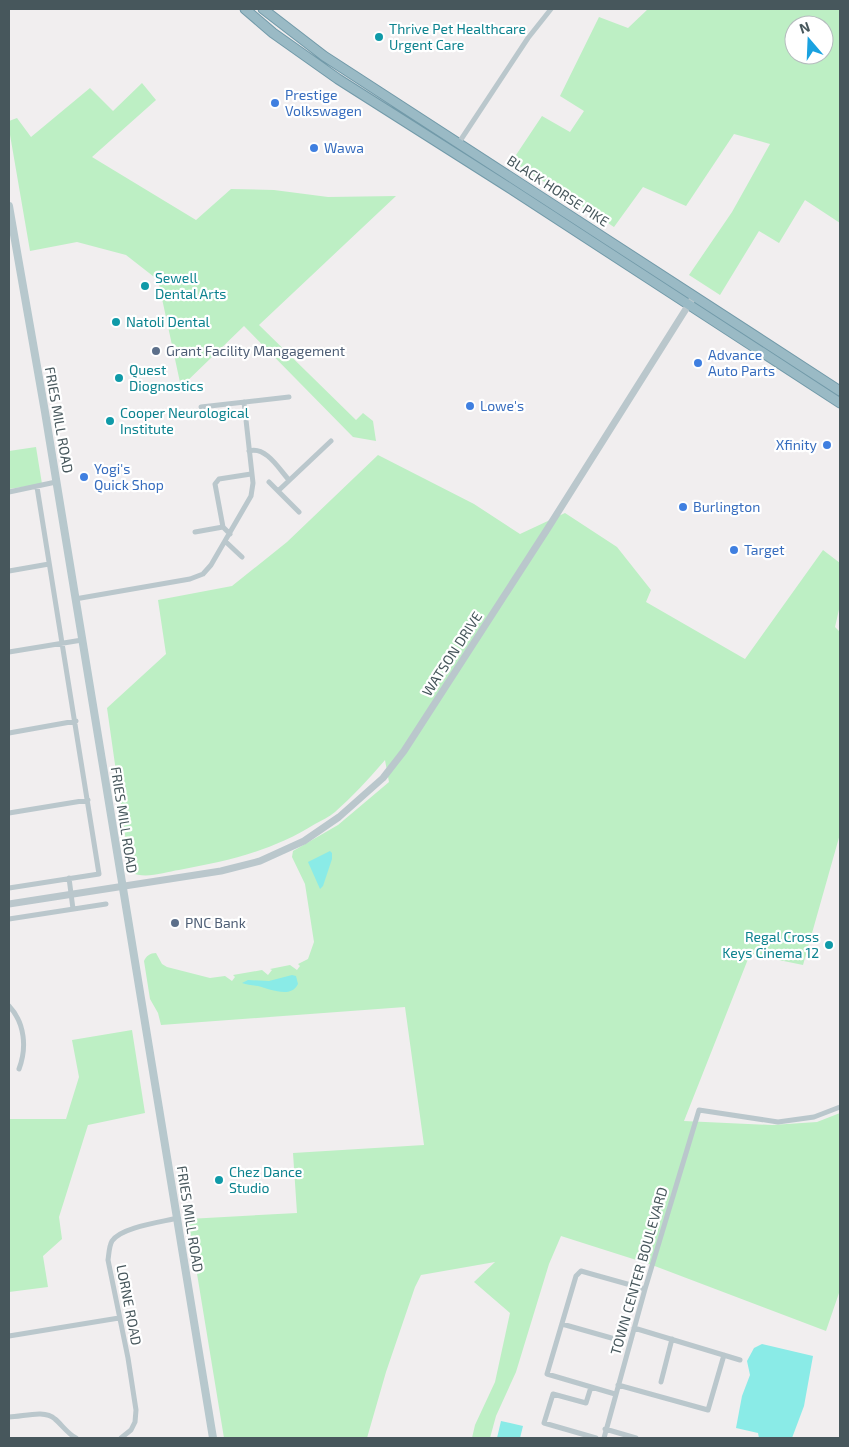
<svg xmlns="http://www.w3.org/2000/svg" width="849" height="1447" font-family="'Exo 2',sans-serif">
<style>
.green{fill:#bdefc4;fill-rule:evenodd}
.water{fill:#8aebe7}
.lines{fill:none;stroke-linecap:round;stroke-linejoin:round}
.trunk-casing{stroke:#729aa9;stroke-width:11}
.minor{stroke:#bac7cc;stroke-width:5}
.tertiary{stroke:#bac7cc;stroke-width:7}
.secondary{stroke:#b7c8cd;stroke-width:8}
.trunk{stroke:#9abac5;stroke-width:9}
.culture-dot{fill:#0f9aa8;stroke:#fff;stroke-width:2}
.shop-dot{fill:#3f7fe0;stroke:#fff;stroke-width:2}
.service-dot{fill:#5c6f8a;stroke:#fff;stroke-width:2}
.labels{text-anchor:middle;stroke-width:4.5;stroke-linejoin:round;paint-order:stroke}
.culture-label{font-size:14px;fill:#0d838f;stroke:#fff;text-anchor:start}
.shop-label{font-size:14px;fill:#366cbe;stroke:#fff;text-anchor:start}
.street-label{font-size:14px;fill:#47575c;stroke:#fff}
.service-label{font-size:14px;fill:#4e5e75;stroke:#fff;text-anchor:start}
</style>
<rect width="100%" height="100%" fill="#f1eeef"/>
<path class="green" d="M648 9H840V223L805 200 779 243 759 231 720 295 689 275 732 212 770 144 734 134 686 206 643 187 614 227 512 161 542 116 570 132 584 111 560 96 599 17 628 28ZM794 25H824V55H794Z
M142 83 156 100 92 157 196 220 231 189 274 190 328 197 396 196 259 325 356 420 363 413 373 421 376 441 353 437 244 326 181 387 158 280 126 255 77 242 30 251 9 129V121L17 118 31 137 90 88 113 111Z
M36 447 42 484 9 489V451Z
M378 455 474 504 520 534 565 513 617 547 651 590 646 602 745 659 823 550 840 563V605L835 627 840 632V834L803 965 750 954 684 1121 772 1125 817 1122 840 1113V1290L826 1331 652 1265 561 1236 549 1264 516 1372 496 1416 490 1438H472L475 1425 495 1382 510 1313 474 1282 495 1262 421 1275 415 1287 386 1372 367 1438H224L188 1219 297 1213 293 1153 424 1145 405 1007 161 1025 158 1013 150 999 144 961C146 956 150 953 156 953L162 964 167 967 210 978 225 976 232 981 235 977 233 975 262 970 268 975 272 970 270 969 290 965 297 970 300 966 298 964 308 959 314 942 305 884 292 857 293 851 338 825 389 782 385 760C369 779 353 796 335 812 329 817 322 820 315 824 272 851 228 861 179 870 165 872 144 880 131 872L129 863 107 708 166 654 158 600 232 586 287 542Z
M132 1030 145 1113 88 1125 59 1217 62 1239 43 1256 48 1287 9 1292V1119H66L79 1077 72 1040Z"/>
<path class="water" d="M330 851 332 853V859L323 886 320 889 308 862Z
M292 975 296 976 298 984C291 999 270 989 258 986 252 985 247 985 242 983L248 980 269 981Z
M762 1344 813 1356 804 1406 792 1438H759L758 1433 736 1428 742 1396 750 1375 747 1361 754 1348Z
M501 1421 523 1426 520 1438H497Z"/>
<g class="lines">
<defs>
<path id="trunk" d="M245 9 273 33 338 79 505 185 840 403
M263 9 324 56 840 391"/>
</defs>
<use href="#trunk" class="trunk-casing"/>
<path class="minor" d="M458 144 528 38 551 9
M201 407 289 397
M249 451C266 446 279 469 289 480
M269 482 299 512
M278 491 331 441
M9 492 56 482
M195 532 223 527
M230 534 223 527 215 484 219 479 251 474
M226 542 242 557
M9 571 49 564
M75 599 190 579 203 574 211 565 251 496 253 483 244 402
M9 652 82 640
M9 733 76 721
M9 813 88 800
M69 878 73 909
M9 888 99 874 37 487
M9 919 106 904
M9 1006C25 1023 27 1048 19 1069
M562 1324 615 1339
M634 1328 740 1360
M9 1336 119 1318
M661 1382 672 1339
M618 1385 708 1410 724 1355
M591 1387 586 1403 553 1394 544 1423 596 1438
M615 1394 547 1374 576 1276 581 1271 645 1289
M9 1417C23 1417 44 1409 55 1419 62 1425 68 1434 76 1438
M605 1429 636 1438
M121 1438 131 1430 135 1422 136 1410 128 1358 108 1260C109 1254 109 1246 112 1241 121 1227 162 1222 178 1218
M604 1438 645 1289 699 1110 778 1122 814 1117 840 1107"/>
<path class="tertiary" d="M9 904 221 871 260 861 304 841 339 817 383 778 404 751 548 528 691 301"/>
<path class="secondary" d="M9 206 45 412 213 1438"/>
<use href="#trunk" class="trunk"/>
</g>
<g class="culture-dot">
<circle cx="379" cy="37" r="5"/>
<circle cx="145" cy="286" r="5"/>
<circle cx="116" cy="322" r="5"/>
<circle cx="119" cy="378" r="5"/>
<circle cx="110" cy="421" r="5"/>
<circle cx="829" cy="945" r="5"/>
<circle cx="219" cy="1180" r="5"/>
</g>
<g class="shop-dot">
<circle cx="275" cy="103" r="5"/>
<circle cx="314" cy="148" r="5"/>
<circle cx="698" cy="363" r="5"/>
<circle cx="470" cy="406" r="5"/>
<circle cx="827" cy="445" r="5"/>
<circle cx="84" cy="477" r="5"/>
<circle cx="683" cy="507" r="5"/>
<circle cx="734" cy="550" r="5"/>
</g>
<g class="service-dot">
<circle cx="156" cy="351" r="5"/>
<circle cx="175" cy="923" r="5"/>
</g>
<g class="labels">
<g class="culture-label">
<text x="389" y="34">Thrive Pet Healthcare<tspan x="389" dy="16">Urgent Care</tspan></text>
<text x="155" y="283">Sewell<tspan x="155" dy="16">Dental Arts</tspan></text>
<text x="126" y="327">Natoli Dental</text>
<text x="129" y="375">Quest<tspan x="129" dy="16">Diognostics</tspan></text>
<text x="120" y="418">Cooper Neurological<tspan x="120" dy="16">Institute</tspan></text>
<text x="819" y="942" text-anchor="end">Regal Cross<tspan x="819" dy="16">Keys Cinema 12</tspan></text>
<text x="229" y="1177">Chez Dance<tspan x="229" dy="16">Studio</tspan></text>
</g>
<g class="shop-label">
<text x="285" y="100">Prestige<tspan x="285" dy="16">Volkswagen</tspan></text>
<text x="324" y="153">Wawa</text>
<text x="708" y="360">Advance<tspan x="708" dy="16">Auto Parts</tspan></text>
<text x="480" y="411">Lowe's</text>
<text x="817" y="450" text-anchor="end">Xfinity</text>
<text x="94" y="474">Yogi's<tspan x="94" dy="16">Quick Shop</tspan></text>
<text x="693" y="512">Burlington</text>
<text x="744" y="555">Target</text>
</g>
<g class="street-label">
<text transform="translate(558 191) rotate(33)" y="5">BLACK HORSE PIKE</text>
<text transform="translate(59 420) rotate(80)" y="5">FRIES MILL ROAD</text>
<text transform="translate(452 654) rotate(-57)" y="5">WATSON DRIVE</text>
<text transform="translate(124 820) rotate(81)" y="5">FRIES MILL ROAD</text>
<text transform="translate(190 1219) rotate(81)" y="5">FRIES MILL ROAD</text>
<text transform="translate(639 1271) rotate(-74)" y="5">TOWN CENTER BOULEVARD</text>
<text transform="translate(129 1305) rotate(79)" y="5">LORNE ROAD</text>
</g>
<g class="service-label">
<text x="166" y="356">Grant Facility Mangagement</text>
<text x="185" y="928">PNC Bank</text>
</g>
</g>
<rect width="849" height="1447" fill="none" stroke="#47575c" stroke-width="20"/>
<g transform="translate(809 40) rotate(341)"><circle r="24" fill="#ffffff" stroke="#b5bcbe"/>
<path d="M0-4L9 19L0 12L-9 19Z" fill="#1aa2e0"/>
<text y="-8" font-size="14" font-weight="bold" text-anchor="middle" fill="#47575c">N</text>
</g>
</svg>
